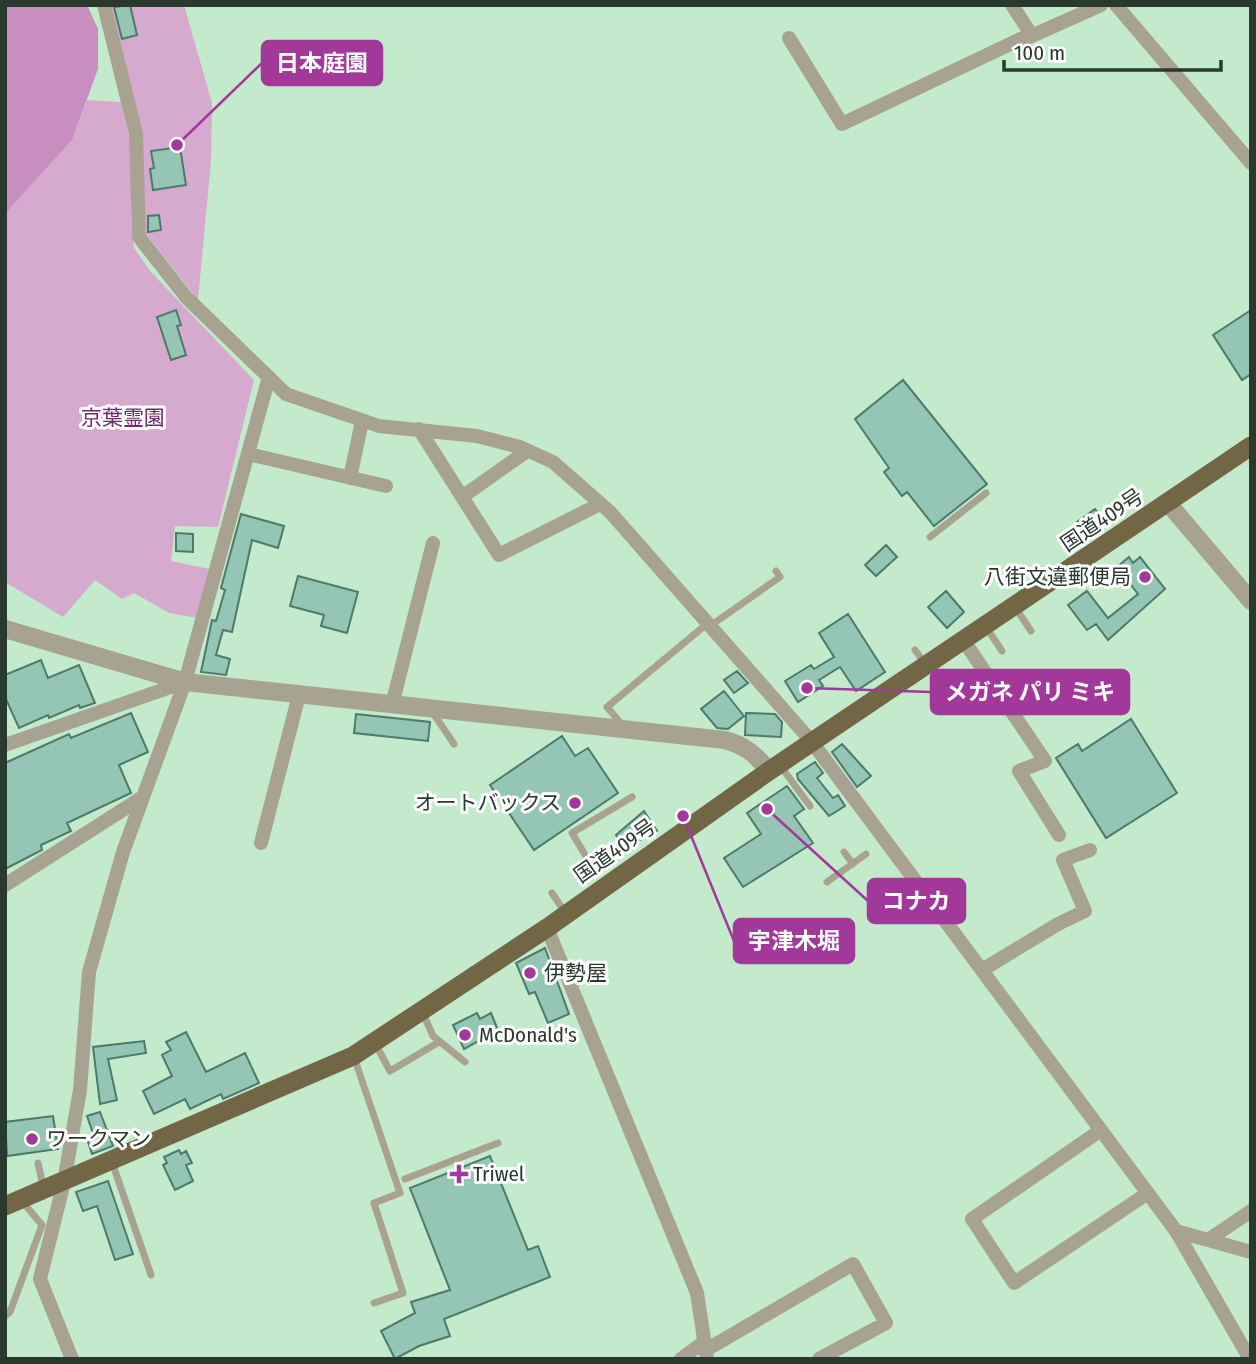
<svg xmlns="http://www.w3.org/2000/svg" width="1256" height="1364" font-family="'Fira Sans Condensed','Noto Sans JP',sans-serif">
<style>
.green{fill:#d5aace}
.forest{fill:#c88ec0}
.building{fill:#95c5b4;stroke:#4c7a6b;stroke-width:2}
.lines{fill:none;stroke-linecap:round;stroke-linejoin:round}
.service{stroke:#a8a291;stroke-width:7}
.minor{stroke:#a8a291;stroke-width:14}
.tertiary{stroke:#a8a291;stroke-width:18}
.trunk{stroke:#726644;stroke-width:19}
.poi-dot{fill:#a23899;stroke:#fff;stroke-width:2.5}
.labels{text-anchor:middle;stroke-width:6;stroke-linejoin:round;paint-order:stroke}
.park-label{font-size:21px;fill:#702c6a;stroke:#fff}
.street-label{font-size:21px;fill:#2a392e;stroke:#fff}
.poi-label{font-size:21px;fill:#2a392e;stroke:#fff;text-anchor:start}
.leader{fill:none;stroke:#a23899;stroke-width:2.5}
.callout-dot{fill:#a23899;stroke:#fff;stroke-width:2.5}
.callout{fill:#a23899;stroke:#a23899;stroke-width:2.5}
.callout-label{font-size:23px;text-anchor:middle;font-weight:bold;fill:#fff}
</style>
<rect width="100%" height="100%" fill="#c4eacc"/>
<path class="green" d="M109 5H184L212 103 211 161 198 300 146 234 142 201 143 136Z
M87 100 121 102 132 150 131 224 134 248 150 271 254 380 218 527 175 526 171 561 209 569 197 618 169 613 134 593 122 599 95 580 63 617 5 582V214L72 140Z"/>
<path class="forest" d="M5 5H87L98 29V69L72 140 5 214Z"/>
<path class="building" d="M130 5 137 35 122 39 114 7Z
M180 147 186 185 153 190 150 169 154 168 151 151Z
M159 215 161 230 148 232V216Z
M176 310 181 325 177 326 186 355 171 360 157 317Z
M1251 310V374L1242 380 1213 335Z
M903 380 987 484 934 526 907 492 902 496 884 472 889 468 855 419Z
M1095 509 1103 519 1085 533 1077 522Z
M241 514 284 526 278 548 252 540 232 632 223 630 216 655 230 659 226 675 201 672 212 620 216 621 225 590 221 588Z
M176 533 193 534V552L176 551Z
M886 545 897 557 876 576 865 565Z
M1129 557 1133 563 1140 557 1165 589 1108 640 1096 624 1087 630 1068 605 1087 591 1108 618 1138 594 1117 567Z
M298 576 358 592 347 633 321 626 324 615 290 606Z
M946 591 964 612 947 628 928 607Z
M848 614 885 672 856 691 840 667 819 680 823 686 798 702 785 681 811 665 814 669 834 657 819 633Z
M41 660 48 678 79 665 95 703 80 708 79 705 49 718 48 715 19 728 5 697V675Z
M737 671 748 683 734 693 724 680Z
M724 691 744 716 728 729 717 728 701 709Z
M131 713 148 752 119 765 131 793 67 823 71 831 41 845 42 850 5 869V763L69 734 71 738Z
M746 713 775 714 782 722 781 737 745 735Z
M356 714 430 722 428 741 354 733Z
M1131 719 1177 793 1106 838 1056 758 1078 744 1082 751Z
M562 736 575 756 588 748 618 793 534 850 490 785Z
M842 744 871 776 857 787 832 752Z
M815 762 823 773 817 778 833 798 838 795 845 806 829 816 798 779 797 774Z
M787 786 804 809 794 816 813 843 743 887 724 858 761 834 747 813Z
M644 811 657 831 625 848 616 835Z
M545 948 569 1014 548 1023 535 992 529 994 516 963Z
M477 1013 480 1019 491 1013 498 1030 464 1049 453 1025Z
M186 1032 206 1072 245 1053 259 1083 223 1099 221 1094 190 1109 185 1099 154 1114 143 1091 172 1076 162 1055 171 1050 166 1042Z
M144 1041 146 1053 108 1059 117 1100 100 1104 93 1047Z
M100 1112 113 1146 92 1154 87 1139 94 1136 87 1116Z
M53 1116 58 1149 7 1156 5 1122Z
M179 1150 181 1154 186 1151 192 1163 186 1165 193 1181 175 1190 163 1165 167 1163 164 1157Z
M490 1156 528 1250 538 1246 550 1277 444 1319 450 1336 419 1346 395 1359 381 1331 415 1313 411 1302 450 1290 410 1188Z
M108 1181 133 1254 115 1260 97 1206 83 1211 76 1192Z"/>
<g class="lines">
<path class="service" d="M930 537 986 493
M1015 607 1031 631
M710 626 780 577 776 571
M986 627 1002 651
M915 650 926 665
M431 710 454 744
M624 727 607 707 708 623
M779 764 810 806
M844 852 853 864
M587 858 572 833 632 797
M827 882 866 854
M552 893 566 914
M422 1011 433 1036 465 1062
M375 1043 390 1071 439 1042
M354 1057 400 1193 374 1203 403 1293 374 1303
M112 1162 151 1275
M38 1163 43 1186
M405 1179 498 1143
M5 1316 10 1312 42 1225 21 1200"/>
<path class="minor" d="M104 5 136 134 139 237 186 297 286 394 379 426 477 436 520 447 553 462 610 512 812 742 1176 1231 1250 1359
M1012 5 1031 34 1027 38 1101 5
M1116 5 1251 163
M789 38 842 124 1031 34
M419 429 499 555 600 504
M248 454 386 486
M350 478 362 421
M462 497 527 451
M964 641 1045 761 1019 771 1059 835
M392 705 433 543
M5 745 185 682
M261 843 299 695
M5 885 143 797
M547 928 697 1293 707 1359
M982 970 1058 924 1085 911 1063 860 1090 850
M1101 1130 972 1219 1014 1283 1148 1193
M1176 1231 1251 1252
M1208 1240 1251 1211
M706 1350 853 1264 886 1323 819 1359
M72 1359 40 1279 64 1182 80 1090 89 972 123 852 185 682 269 377
M681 1359 705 1341"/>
<path class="tertiary" d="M1168 503 1251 601
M5 629 185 682 725 740C746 746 755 754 769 771"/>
<path class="trunk" d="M5 1206 353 1056 547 928 769 771 1251 446"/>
</g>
<g class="poi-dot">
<circle cx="1145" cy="577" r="7"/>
<circle cx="575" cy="803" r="7"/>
<circle cx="530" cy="973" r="7"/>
<circle cx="465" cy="1035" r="7"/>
<circle cx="32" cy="1139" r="7"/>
<path d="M455.5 1163.5h7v7h7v7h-7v7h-7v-7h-7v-7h7z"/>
</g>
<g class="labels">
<g class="park-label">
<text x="123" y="425">京葉霊園</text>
</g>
<g class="street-label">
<text transform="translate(1102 520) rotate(-34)" y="7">国道409号</text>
<text transform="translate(615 851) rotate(-35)" y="7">国道409号</text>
</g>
<g class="poi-label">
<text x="1131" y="584" text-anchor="end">八街文違郵便局</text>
<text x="561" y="810" text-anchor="end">オートバックス</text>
<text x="544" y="980">伊勢屋</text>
<text x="479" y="1042">McDonald's</text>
<text x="46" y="1146">ワークマン</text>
<text x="473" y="1181">Triwel</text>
</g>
</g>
<path class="leader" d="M177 145L262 63M807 688L931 692M767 809L868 901M683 816L734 941"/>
<g class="callout-dot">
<circle cx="177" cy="145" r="7"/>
<circle cx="807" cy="688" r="7"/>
<circle cx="767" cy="809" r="7"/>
<circle cx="683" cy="816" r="7"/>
</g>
<g class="callout">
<rect x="262" y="41" width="120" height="44" rx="7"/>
<rect x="931" y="670" width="198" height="44" rx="7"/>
<rect x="868" y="879" width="97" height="44" rx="7"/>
<rect x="734" y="919" width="120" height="44" rx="7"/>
</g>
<g class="callout-label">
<text x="322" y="71">日本庭園</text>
<text x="1030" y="700">メガネ パリ ミキ</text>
<text x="916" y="909">コナカ</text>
<text x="794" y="949">宇津木堀</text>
</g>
<rect width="1256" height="1364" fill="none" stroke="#2a392e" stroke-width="14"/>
<path d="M1004 60v10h217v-10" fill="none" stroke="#2a392e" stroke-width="3.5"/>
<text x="1014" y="60" font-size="21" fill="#2a392e" stroke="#ffffff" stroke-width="5" paint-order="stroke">100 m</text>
</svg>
